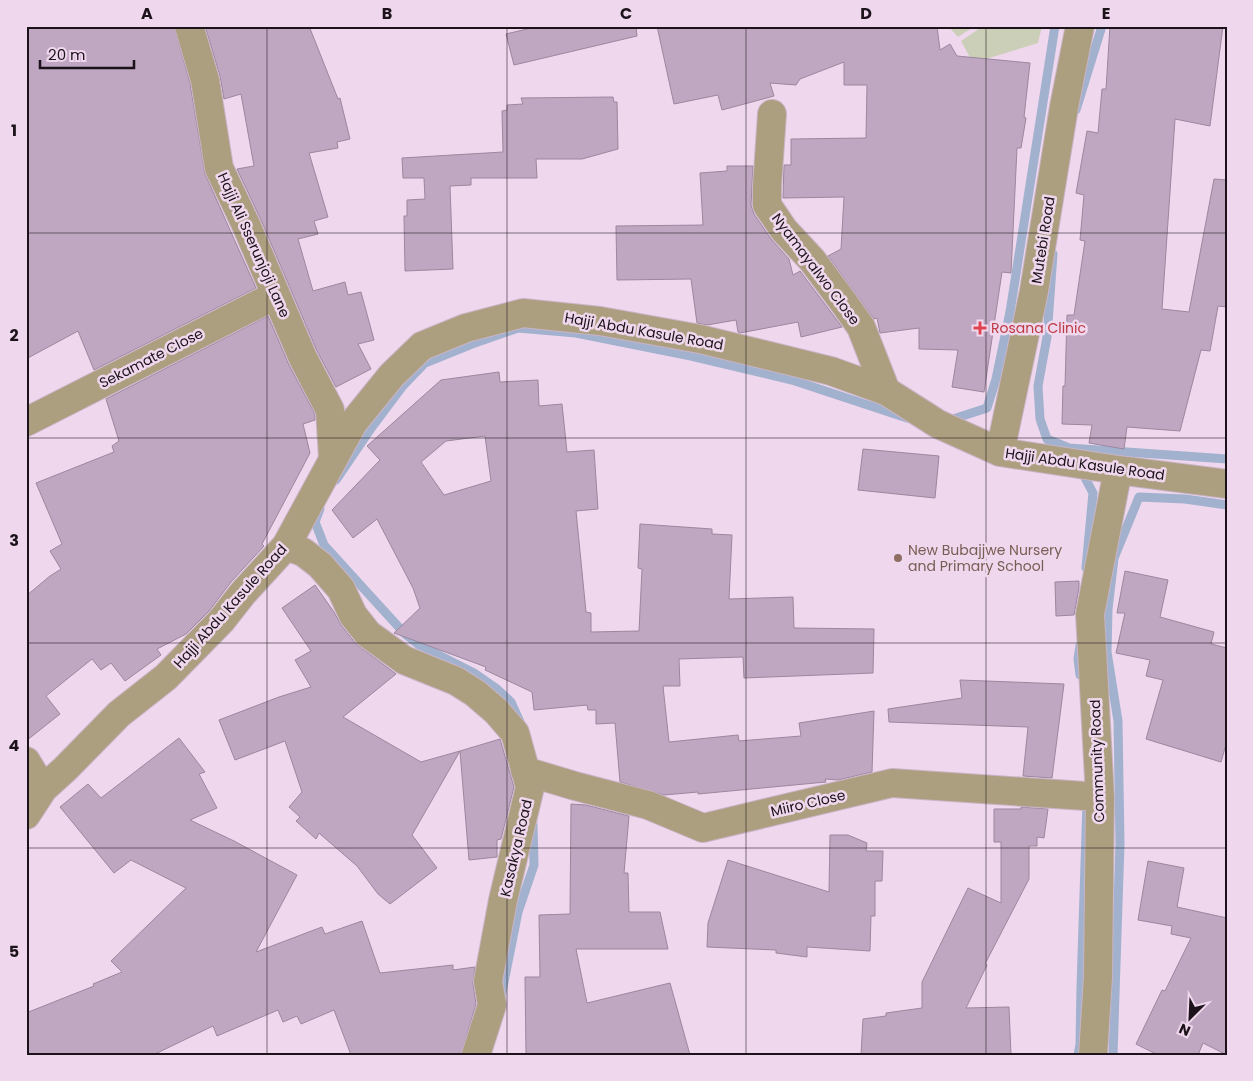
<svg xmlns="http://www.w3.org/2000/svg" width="1253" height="1081" font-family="Poppins,sans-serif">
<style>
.green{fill:#cccfb8}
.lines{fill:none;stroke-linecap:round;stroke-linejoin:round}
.stream{stroke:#a1b1ce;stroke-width:9}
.building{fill:#bfa7c2;stroke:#9b879e;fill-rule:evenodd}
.street-casing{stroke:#c9b4c7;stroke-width:30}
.street{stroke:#ac9f7f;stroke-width:28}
.grid{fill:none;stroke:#1b121a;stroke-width:1;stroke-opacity:0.55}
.health-dot{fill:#e0444e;stroke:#efd7ed;stroke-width:2}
.education-dot{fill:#8d6e63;stroke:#efd7ed;stroke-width:2}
.labels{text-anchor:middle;stroke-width:5;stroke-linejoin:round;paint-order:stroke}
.street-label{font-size:14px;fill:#1b121a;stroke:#efd7ed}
.health-label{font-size:14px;fill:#be3a42;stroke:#efd7ed;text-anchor:start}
.education-label{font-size:14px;fill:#785e54;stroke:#efd7ed;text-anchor:start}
.neatline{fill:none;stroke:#1b121a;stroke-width:2}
.grid-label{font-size:16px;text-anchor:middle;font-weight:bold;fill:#1b121a}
</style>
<rect width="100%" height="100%" fill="#efd7ed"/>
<path class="green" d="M948 26H975L958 37Z
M983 26H1042L1038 43 973 63 961 41Z"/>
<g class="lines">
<path class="stream" d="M1076 110 1102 26
M1053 254 1047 337 1038 386 1040 419 1047 439 1069 448 1227 459
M947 421 987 408 996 379 1010 312 1055 26
M1047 439 1060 454
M1079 471 1083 474 1093 493 1086 568
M336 480 372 427 402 387 425 363 472 344 518 328 576 333 691 356 792 380 907 418
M320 509 315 522 324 545 405 634 419 645 474 673 497 689 511 702 521 724
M1080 646 1078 659 1080 675
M501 997 518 912 534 865 533 824
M1078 1055 1080 1045 1081 987 1087 803
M1113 1055 1120 844 1118 721 1107 652 1108 609 1114 558 1139 497 1185 499 1227 505"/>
</g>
<path class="building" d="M26 26H174L190 83 205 174 256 288 94 370 78 331 26 359Z
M205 26H309L338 99 340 98 350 139 337 142 338 148 309 153 328 217 314 221 318 234 298 239 313 291 345 282 348 295 361 292 374 340 358 344 371 369 336 387 317 351 261 220 237 169 254 166 241 94 224 99 220 76Z
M540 26H636L637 36 514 65 506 34Z
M657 26H937L940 50 950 44 957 56 1030 63 1024 117 1026 118 1021 148H1017L1011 273 1002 272 984 392 952 387 958 350 919 349V328L880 333 877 318 874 319 828 256 841 249 844 197 783 198 784 165H791V139L866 138 867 85H844V62L800 79 796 85 770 83 774 96 722 110 718 95 674 104Z
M1110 26H1223L1210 126 1175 119 1162 309 1189 312 1214 179 1227 180V307L1218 306 1210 351 1201 350 1180 431 1127 427 1124 449 1089 443 1092 425 1062 424 1063 386H1065L1067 315H1074L1085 241 1080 240 1084 195 1076 193 1087 131 1098 133 1102 89H1106Z
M613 97 614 102H617L618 149 582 159H536L537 178H471V185L450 186 453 269 405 271 404 216H407V200L425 199 424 178H403L402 158 503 152 502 111 507 110V105L523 104 521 98Z
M727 166H753L751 205 754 214 771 239 789 259 793 275 800 271 842 327 801 337 798 322 740 333 738 332 736 320 707 325 697 323 691 279 617 280 616 226 703 225 700 173 727 171Z
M268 316 289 365 315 414V420L303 424 310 453 262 544 264 546 231 582 209 611 186 634 157 649 161 655 125 681 111 663 101 670 92 659 46 696 60 714 26 741V596L50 576 61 569 50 551 62 544 36 483 114 452 112 446 119 441 106 399Z
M499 372 500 382 538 380 539 406 562 404 567 452 594 450 598 509 576 511 586 612 591 613V632L639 631 642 569 638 568 640 524 712 529V534L732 535 729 599 793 597 794 628 874 629 873 673 744 678 743 657 679 659 680 686H663L669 742 738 735 739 741 801 736 799 723 874 711 872 772 838 780 825 779 826 782 698 794V792L664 795 620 782 615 723 596 724V710H588L587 705 534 710 532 692 485 670 486 667 394 633 420 608 413 588 377 519 353 538 332 510 380 460 367 446 441 380ZM485 436 491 481 444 495 421 462 446 441Z
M863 449 939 456 935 498 858 490Z
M1125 571 1168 580 1160 617 1214 632 1211 644 1227 648V741L1221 762 1146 739 1163 680 1146 676 1150 660 1116 653 1125 613H1117Z
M1079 581V588L1074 615 1056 616 1055 582Z
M315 585 334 612 341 625 356 644 396 674 343 717 421 762 460 751 412 835 437 868 390 904 378 894 357 866 319 833 316 839 296 821 300 817 289 807 302 792 285 741 235 760 219 720 279 697 311 687 295 660 311 651 282 608Z
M960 680 1064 684 1052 778 1023 776 1028 727 889 722 888 709 962 698Z
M179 738 205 772 199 774 217 808 190 820 234 841 297 875 256 952 322 927 325 934 362 921 380 973 453 965V970L475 967 473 983 476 1004 461 1055H351L334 1010 301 1024 297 1016 283 1022 278 1010 217 1036 213 1026 153 1055H26V1013L94 986 93 984 122 972 111 961 186 888 131 860 114 873 60 807 88 784 101 798Z
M500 739 514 787 501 839 497 840V857L469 860 460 751Z
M571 804 586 805 629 816 624 873H628L629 912H660L668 949H576L587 1003 670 983 690 1055H526L525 977H540L539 915 570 914Z
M1021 807 1048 809 1044 838 1037 837V846H1029V879L985 964 987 965 966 1008 1009 1007 1011 1055H861L863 1019 886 1016V1013L922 1008V982L968 888 1001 903V842H994V809H1021Z
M830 835H848L867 843 866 851H883L882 881H875V916H871L870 951 807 947V957L776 953V950L707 947 708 923 728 860 829 892Z
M1148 861 1184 868 1177 907 1227 918V1055L1203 1043 1198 1055H1158L1136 1044 1162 990 1165 991 1191 938 1171 934 1172 926 1138 920Z"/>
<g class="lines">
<defs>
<path id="street" d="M189 26 205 80 219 168 247 227 303 358 330 410 333 458
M772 114 767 187V205L784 230 812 260 844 303 861 327 886 391
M26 422 276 295
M1000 452 1034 291 1064 107 1080 26
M286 546 303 552 320 565 341 589 353 615 368 634 404 660 456 681 475 693 496 711 515 733 530 787 503 900 488 981 492 1005 476 1055
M26 761 43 789
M525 771 575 786 648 805 703 828 892 783 1100 797
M26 815 43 789 65 769 119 714 166 677 221 621 243 593 286 546 353 423 392 375 422 346 466 328 523 313 600 321 700 339 831 371 886 391 938 424 1000 452 1118 470 1227 484
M1093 1055 1098 977 1100 797 1090 614 1118 470"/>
</defs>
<use href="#street" class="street-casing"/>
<use href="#street" class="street"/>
</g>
<path class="grid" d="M267 26V1055M507 26V1055M746 26V1055M986 26V1055M26 233H1227M26 438H1227M26 643H1227M26 848H1227"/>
<path class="health-dot" d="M977.5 320.5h5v5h5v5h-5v5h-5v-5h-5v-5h5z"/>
<circle class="education-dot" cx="898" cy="558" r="5"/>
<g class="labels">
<g class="street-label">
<text transform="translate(1043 240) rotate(-81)" y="5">Mutebi Road</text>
<text transform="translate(254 245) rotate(66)" y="5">Hajji Ali Sserunjoji Lane</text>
<text transform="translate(816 269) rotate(53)" y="5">Nyamayalwo Close</text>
<text transform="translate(644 331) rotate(10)" y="5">Hajji Abdu Kasule Road</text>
<text transform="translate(151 358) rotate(-27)" y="5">Sekamate Close</text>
<text transform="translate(1085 464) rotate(8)" y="5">Hajji Abdu Kasule Road</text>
<text transform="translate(230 606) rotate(-48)" y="5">Hajji Abdu Kasule Road</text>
<text transform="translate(1097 761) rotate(-92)" y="5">Community Road</text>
<text transform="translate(808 803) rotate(-13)" y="5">Miiro Close</text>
<text transform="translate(516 848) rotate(-77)" y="5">Kasakya Road</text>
</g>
<g class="health-label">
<text x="991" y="333">Rosana Clinic</text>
</g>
<g class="education-label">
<text x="908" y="555">New Bubajjwe Nursery<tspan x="908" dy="16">and Primary School</tspan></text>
</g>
</g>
<rect width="1253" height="1081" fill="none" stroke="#efd7ed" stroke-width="55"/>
<g transform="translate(1190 1018) rotate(204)" stroke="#efd7ed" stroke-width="4" paint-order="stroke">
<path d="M0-4L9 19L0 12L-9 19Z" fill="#1b121a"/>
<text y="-8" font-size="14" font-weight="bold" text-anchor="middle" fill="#1b121a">N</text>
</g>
<path d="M40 60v8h94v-8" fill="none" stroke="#1b121a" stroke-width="2.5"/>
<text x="48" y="60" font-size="15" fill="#1b121a" stroke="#efd7ed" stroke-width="4" paint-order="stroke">20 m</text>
<rect x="28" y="28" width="1198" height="1026" class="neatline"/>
<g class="grid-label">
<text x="147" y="19">A</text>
<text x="387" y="19">B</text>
<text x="626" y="19">C</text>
<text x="866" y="19">D</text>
<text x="1106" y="19">E</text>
<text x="14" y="136">1</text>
<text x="14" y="341">2</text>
<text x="14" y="546">3</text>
<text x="14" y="751">4</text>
<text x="14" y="957">5</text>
</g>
</svg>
